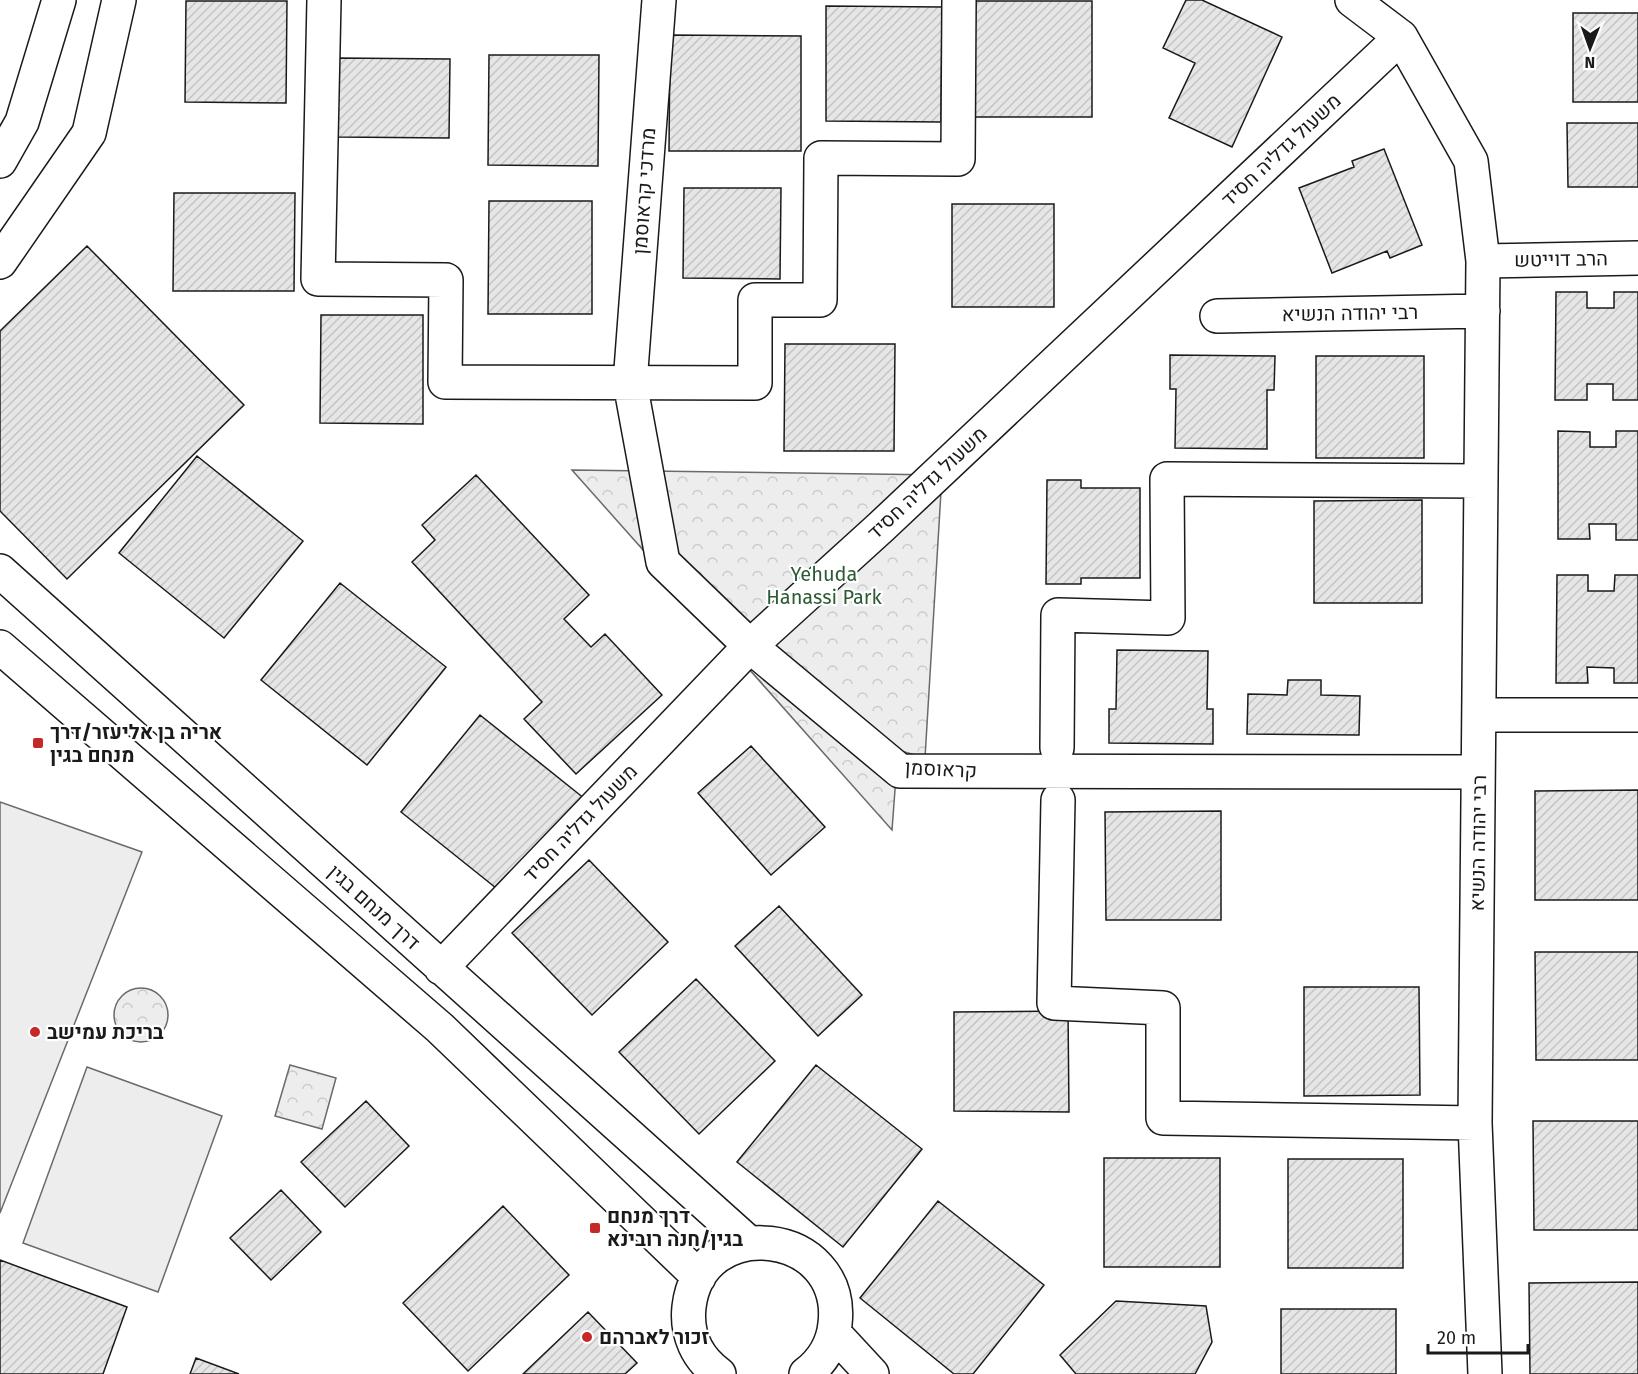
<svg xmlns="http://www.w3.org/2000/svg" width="1638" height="1374" font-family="'Fira Sans',Heebo,sans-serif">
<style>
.built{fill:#ededed;stroke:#6a6a6a;stroke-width:1.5}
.park{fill:url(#park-crowns);stroke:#6a6a6a;stroke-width:1.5}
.building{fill:url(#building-hatch);stroke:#1a1a1a;stroke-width:1.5}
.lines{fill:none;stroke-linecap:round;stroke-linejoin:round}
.minor-casing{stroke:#1a1a1a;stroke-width:36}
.minor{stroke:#fff;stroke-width:33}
.poi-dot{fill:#c62828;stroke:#fff;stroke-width:2}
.labels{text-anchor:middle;stroke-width:4.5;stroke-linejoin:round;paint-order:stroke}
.street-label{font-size:20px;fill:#1a1a1a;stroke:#fff}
.park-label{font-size:20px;fill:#2b5a34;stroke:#fff}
.poi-label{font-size:20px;font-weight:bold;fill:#1a1a1a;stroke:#fff;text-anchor:start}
</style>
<defs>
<pattern id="park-crowns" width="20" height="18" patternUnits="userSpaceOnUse" patternTransform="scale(1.5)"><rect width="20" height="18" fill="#ededed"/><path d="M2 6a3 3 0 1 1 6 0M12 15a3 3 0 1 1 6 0" fill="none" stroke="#cbcbcb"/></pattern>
<pattern id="building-hatch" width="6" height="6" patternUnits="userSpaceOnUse" patternTransform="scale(1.5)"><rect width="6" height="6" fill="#e6e6e6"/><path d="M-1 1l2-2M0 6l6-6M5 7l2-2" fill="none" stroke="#c5c5c5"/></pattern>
</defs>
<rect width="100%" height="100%" fill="#fff"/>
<path class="built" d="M0 802 142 852 0 1213Z
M87 1067 222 1116 158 1292 23 1243Z"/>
<path class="park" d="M572 470 942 475 925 758 898 750 892 830Z
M114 1015a27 27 0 1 1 54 0a27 27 0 1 1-54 0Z
M290 1065 336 1078 322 1129 275 1116Z"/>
<path class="building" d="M1186 0H1202L1282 37 1232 147 1169 118 1195 63 1163 48Z
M186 1H287L286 103 185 102Z
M971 1H1092V117H970Z
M826 6 942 7 941 122 826 121Z
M1573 13H1638V102H1573Z
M670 35 801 36V151H669Z
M489 55H599L598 166 488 165Z
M338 58 450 59 449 138 338 137Z
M1567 123H1638V187H1568Z
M1384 149 1422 245 1390 258 1387 251 1332 273 1299 188 1354 167 1352 161Z
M684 188H781L780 279 683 278Z
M174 193H295L294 291H173Z
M489 201H592V314H488Z
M952 204H1054V307H952Z
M87 246 244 405 67 579 0 511V331Z
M1556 292H1587V308H1614V292H1638V400H1613V384H1587V400H1555Z
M321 315H423V424L320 423Z
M785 344H895L894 451H784Z
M1170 355 1275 356 1274 390H1267V449L1175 448 1176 389H1170Z
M1316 356H1424V458H1316Z
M1558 431 1590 432V447H1616V431H1638V540H1616V524H1589L1590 539H1558Z
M197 456 303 541 224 638 119 553Z
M476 475 589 595 564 619 591 647 605 634 662 695 576 774 524 719 542 702 412 562 435 540 422 525Z
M1047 480H1081V488H1140V578H1081V584H1046Z
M1422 500V603H1314V501Z
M1557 575H1588V591H1614L1615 575H1638V683H1614V668L1587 667 1588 683H1556Z
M340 583 446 667 367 765 261 680Z
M1117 650 1208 651 1207 709H1213V744L1109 743V709H1116Z
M1288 680H1321V695L1360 696 1359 735 1247 734 1248 694 1287 695Z
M480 715 585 799 506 896 401 812Z
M751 746 825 827 771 875 698 793Z
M1638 790V900H1535V791Z
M1221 811V920H1106L1105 812Z
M589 860 668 942 592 1015 512 933Z
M779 906 862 995 818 1036 735 946Z
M1535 952H1638V1060H1536Z
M696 979 775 1061 699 1134 619 1052Z
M1304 987H1419L1420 1095 1304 1096Z
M1068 1011 1069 1112 954 1111V1012Z
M816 1065 922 1149 843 1247 737 1162Z
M366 1101 409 1146 345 1207 301 1162Z
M1533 1121H1638V1230H1534Z
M1104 1158H1220V1267H1104Z
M1288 1159H1403V1268H1288Z
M281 1190 321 1232 271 1280 230 1238Z
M938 1201 1044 1285 973 1374H954L860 1298Z
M503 1206 569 1275 468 1371 403 1303Z
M0 1260 127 1307 103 1374H0Z
M1638 1282V1374H1530L1529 1283Z
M1116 1301 1206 1306 1212 1342 1195 1374H1076L1060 1355Z
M1281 1309H1396V1374H1281Z
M588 1312 637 1363 625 1374H523Z
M196 1358 239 1374H190Z"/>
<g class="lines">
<defs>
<path id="minor" d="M324 0 318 279 446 280 445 382 755 383V300H820L821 158 958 159 959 0
M659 0 630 383 663 562 750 646 900 771 1478 772
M1352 0 1401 37 1471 161 1483 261 1475 1123 1485 1374
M0 161 22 122 59 0
M1483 261 1638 258
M0 262 89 133 119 0
M1217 316 1483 311
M0 571 749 1243
M0 647 440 1028 699 1277
M1479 715H1638
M1057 748 1058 615 1168 618 1167 479 1481 481
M1058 800 1054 1003 1163 1008V1118L1475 1123
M441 968 750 646 881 527 1401 37
M834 1333 872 1374
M719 1374C697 1358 686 1334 689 1307 700 1211 846 1228 835 1324 833 1344 822 1362 806 1374"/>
</defs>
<use href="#minor" class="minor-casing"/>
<use href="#minor" class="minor"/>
</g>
<g class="poi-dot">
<rect x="32" y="737" width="12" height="12" rx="3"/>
<circle cx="35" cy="1032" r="6"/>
<rect x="589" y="1222" width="12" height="12" rx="3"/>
<circle cx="587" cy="1337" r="6"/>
</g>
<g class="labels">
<g class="street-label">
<text transform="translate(1281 150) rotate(-43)" y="7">משעול גדליה חסיד</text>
<text transform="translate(644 191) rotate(-86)" y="7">מרדכי קראוסמן</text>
<text transform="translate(1561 259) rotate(-1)" y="7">הרב דוייטש</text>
<text transform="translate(1350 313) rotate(-1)" y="7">רבי יהודה הנשיא</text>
<text transform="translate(927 483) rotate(-43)" y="7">משעול גדליה חסיד</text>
<text transform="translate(941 769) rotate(3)" y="7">קראוסמן</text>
<text transform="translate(580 823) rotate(-46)" y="7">משעול גדליה חסיד</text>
<text transform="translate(1478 843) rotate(-89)" y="7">רבי יהודה הנשיא</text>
<text transform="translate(374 907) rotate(42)" y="7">דרך מנחם בגין</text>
</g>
<g class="park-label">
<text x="824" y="581">Yehuda<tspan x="824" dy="23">Hanassi Park</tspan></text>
</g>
<g class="poi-label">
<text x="50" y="739">אריה בן אליעזר/דרך<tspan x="50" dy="23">מנחם בגין</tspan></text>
<text x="47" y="1039">בריכת עמישב</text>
<text x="607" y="1223">דרך מנחם<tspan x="607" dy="23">בגין/חנה רובינא</tspan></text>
<text x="599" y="1344">זכור לאברהם</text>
</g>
</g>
<g transform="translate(1590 48) rotate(181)" stroke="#ffffff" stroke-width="4.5" paint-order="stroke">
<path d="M0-4.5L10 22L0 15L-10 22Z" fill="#1a1a1a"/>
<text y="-9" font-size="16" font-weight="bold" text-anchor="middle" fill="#1a1a1a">N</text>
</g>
<path d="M1428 1344v9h100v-9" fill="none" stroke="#1a1a1a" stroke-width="3"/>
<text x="1437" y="1344" font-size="18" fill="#1a1a1a" stroke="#ffffff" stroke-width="4.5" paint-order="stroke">20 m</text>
</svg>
